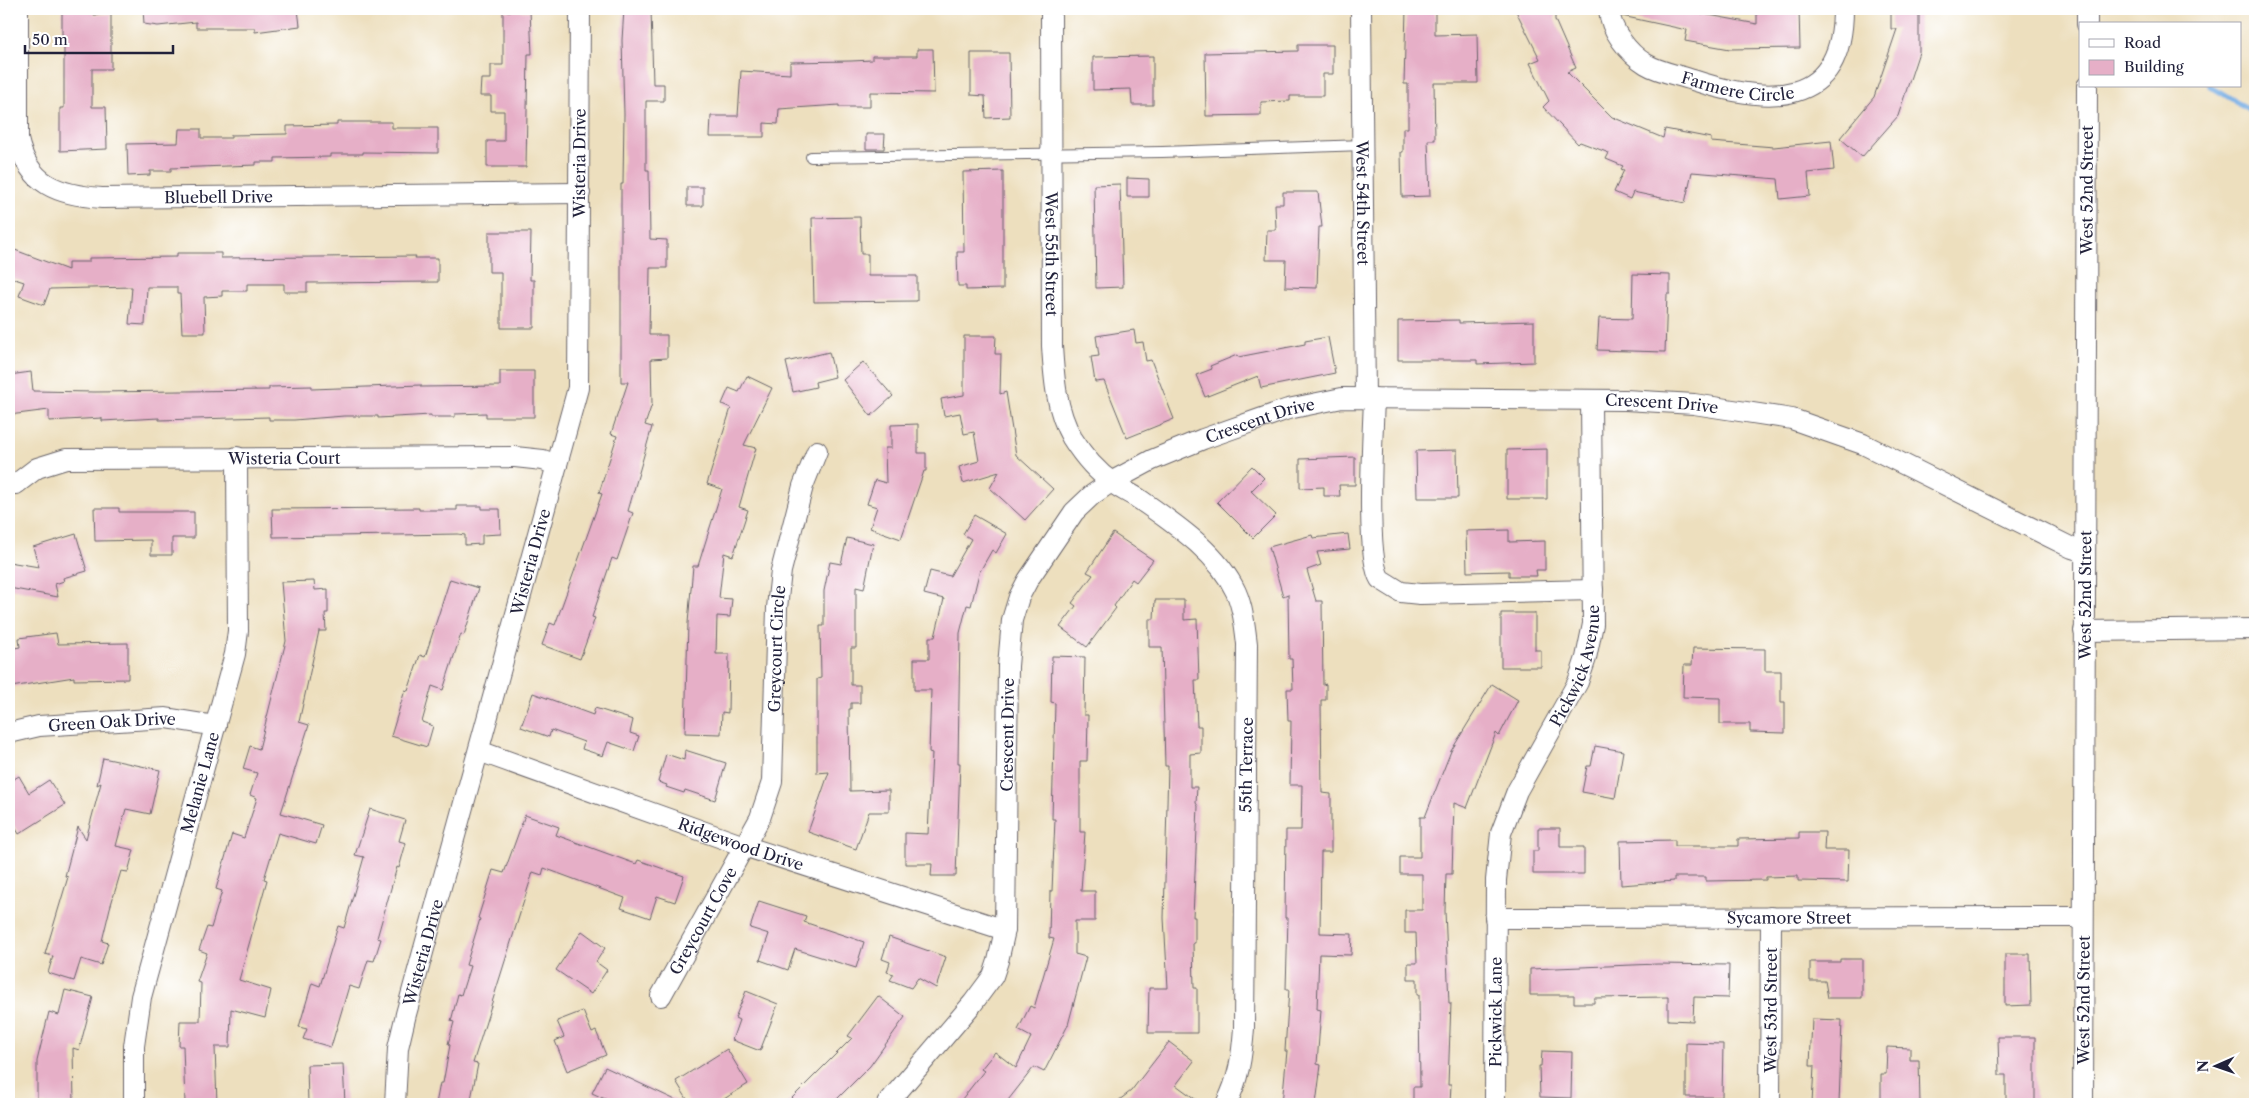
<svg xmlns="http://www.w3.org/2000/svg" width="2264" height="1113" font-family="'Libre Caslon Text',serif">
<style>
.lines{fill:none;stroke-linecap:round;stroke-linejoin:round}
.stream{stroke:#73ace3;stroke-width:5.5}
.building{fill:#e6afc7}
.lane-casing{stroke:#696469;stroke-width:12}
.street-casing{stroke:#696469;stroke-width:22}
.lane{stroke:#fff;stroke-width:10}
.street{stroke:#fff;stroke-width:20}
.labels{text-anchor:middle;stroke-width:4;stroke-linejoin:round;paint-order:stroke}
.street-label{font-size:16px;fill:#22223b;stroke:#fff}
</style>
<rect width="100%" height="100%" fill="#fff"/>
<filter id="ink" filterUnits="userSpaceOnUse"><feTurbulence type="fractalNoise" baseFrequency=".02" numOctaves="2"/><feDisplacementMap in="SourceGraphic" scale="10" xChannelSelector="R" yChannelSelector="G"/><feConvolveMatrix kernelMatrix="1 2 1 2 8 2 1 2 1" color-interpolation-filters="sRGB"/></filter>
<filter id="wash" filterUnits="userSpaceOnUse"><feTurbulence type="fractalNoise" baseFrequency=".0096" numOctaves="4" result="noise"/><feDisplacementMap in="SourceGraphic" scale="20" xChannelSelector="R" yChannelSelector="G"/><feGaussianBlur stdDeviation="1.12" result="paint"/><feColorMatrix in="noise" values="0 0 0 0 0 0 0 0 0 0 0 0 0 0 0 0 0 1.4 0 .05"/><feComposite in="paint" operator="in"/></filter>
<g filter="url(#wash)">
<rect width="100%" height="100%" fill="#eddfbe"/>
<g class="lines">
<path class="stream" d="M2210 86 2255 113"/>
</g>
<g id="blocks">
<path class="building" d="M62 9H94V15L111 14V69H92V107H106L107 149 60 151V108H64V35H62Z
M143 9H298L300 26 255 32V28H196V22L158 26 144 24Z
M624 9H651L653 84H664V101H646V170H649L650 239 667 240V268H650L649 335H667V358L651 359 652 404 645 425 652 427 628 511 633 513 617 560 612 558 592 617 595 618 580 659 542 645 550 623 555 625 602 494 599 493 617 436 611 434 628 382H621V184H623L624 114 622 40Z
M1406 9H1435V35L1477 34 1478 83H1434L1435 140H1428L1430 196 1402 197 1401 152H1403V128H1408V84H1404Z
M1515 9H1555V20L1576 68 1567 72 1612 117 1663 138 1665 129 1711 138V142L1774 147 1831 141 1834 170 1808 173 1810 196 1780 199 1778 179 1692 172 1685 203 1633 192 1630 199 1614 192 1624 170 1621 169 1623 166 1606 159 1609 153 1580 142 1578 144 1543 107 1549 101 1530 63 1540 59Z
M1622 9H1677L1757 24V9H1799L1800 48 1730 49 1685 41 1687 30 1622 16Z
M1891 9H1919V52L1898 116 1862 157 1840 138 1874 97 1897 29H1891Z
M503 11H530L532 54H528L526 167H487V141H504V111H491V96H480L481 79H491V65H503Z
M1298 45H1333V74H1323V96H1290V101L1261 102V115L1206 116 1205 53 1298 51Z
M917 49H933L934 93 870 92V107H839V105L779 109 778 124 764 123V137H710L711 116H738L741 71 790 74V62L851 61 872 60V56H917Z
M971 53H1009L1010 117 986 118 985 96 971 95Z
M1153 56V105H1132L1131 89 1093 90V57Z
M337 122H392V128H438V153L363 152V154H330V157L275 158V162H256V165L171 168V171H150V175L128 176 127 144 178 143 179 129H201V138H231V135L287 134V126L337 125Z
M866 134H885L884 149H866Z
M1003 171V289L966 290V286H958L957 252H964L963 172Z
M1127 178 1149 179V197H1127Z
M1120 184 1123 287 1096 288 1094 185Z
M687 187H703V206H687Z
M1283 192H1318L1322 227H1319L1317 288 1285 287 1286 260H1266L1267 230H1276L1275 204H1283Z
M860 217 861 254H868V276H917V301L814 302 812 218Z
M489 232H531L530 280H534V328H501V272H489Z
M15 250 68 270V262H89V258L177 257V253H221V258L416 256 415 258H438V282L307 283V292H284V284H247V291H222V296L204 297 205 333H182L180 294H177V287H147L145 325 129 324 132 287 50 289 44 305 19 296 24 282 9 277V266Z
M1633 274 1670 275V294H1667L1665 352 1597 350 1599 318 1632 319Z
M1459 320V323L1534 321V362L1477 364V360H1398V321Z
M1134 330 1136 343 1143 342 1146 361 1151 360 1174 419 1127 438 1104 381 1095 382 1091 357 1099 356 1096 336Z
M964 336H996L995 354H1001L1000 394 1006 392 1016 455 1053 489 1025 520 990 488 999 472 963 483 959 467 979 461 974 432 964 434 960 413 944 416 941 399 964 395Z
M1328 337 1335 373 1261 388 1258 376 1205 397 1196 375 1212 369 1210 366 1237 355 1238 357 1305 344V341Z
M829 352 835 377 815 382 816 387 793 392 786 362Z
M863 362 893 396 871 416 843 380Z
M500 371H534V417H486V413L455 414V417H431V415L378 418V416H344L294 420H269V417L159 420V418L102 421V418L49 421V410L9 415V375L31 372 33 391 95 392 269 390V387L312 386V389L421 385V387L500 386Z
M747 376 772 388 744 445 756 448 739 507 748 510 733 556 724 553 719 598 732 599 730 617 717 616 716 654H729L728 713 722 712 721 734 685 733 688 623 693 566H698L722 489 707 484 731 408 722 404 729 388 739 392Z
M918 424V453H926V471H924L901 539 870 528 877 507 867 504 875 480 886 483 885 448H891V425Z
M1547 449V499H1507V450Z
M1457 450 1458 498H1417L1416 451Z
M1355 457V485H1339L1340 496H1324V487L1300 488V459Z
M1252 466 1264 478 1251 491 1276 515 1253 538 1217 502Z
M457 506H482V509H500L501 534 482 535V544L465 545V535L458 534 273 537 272 509 419 508V510H457Z
M94 508H119V512H194V538H172V555H151V540L95 541Z
M974 515 1007 534 996 553 992 550 979 573 971 606 967 605 960 633 958 763H960L956 876H931L932 864H905V833L928 834 932 753 929 752 931 690H914V659H929V637H935L944 599 924 594 930 571 950 576 971 539 963 534Z
M1509 530V542L1545 541V570H1536L1537 576H1509V571L1467 572 1466 531Z
M1113 533 1153 560 1136 582 1132 579 1114 606 1116 608 1087 647 1060 627 1076 606 1072 603 1093 575 1087 572Z
M76 534 87 571 63 578 64 581 55 584 58 597 9 588V562L39 567 33 547Z
M1348 534 1350 549 1317 552 1321 565 1307 570 1316 601H1322L1323 685 1326 684V700H1321L1322 793 1331 794V852H1321L1320 933 1352 934 1351 955 1319 954 1317 1009 1321 1010 1317 1064 1321 1065 1316 1104H1282L1287 1051H1285L1289 989H1286L1288 918H1285L1286 830H1301L1302 785H1290L1291 721H1288L1287 689H1293L1292 659H1289L1288 594 1283 596 1269 547 1312 535 1313 538Z
M847 538 873 544 864 589 856 587V648H851V685H860V703H851V709H849L850 791 889 790V812H869L856 849 808 832 829 772 817 773V679L821 678 820 626H824V591L830 562 841 564Z
M450 579 479 588 464 635 461 634 443 690 432 686 422 722 433 726 427 747 391 736 405 690 408 691 420 655 425 657Z
M314 581 315 590 328 589V613H325L326 631H319L299 722 309 725 281 813 322 825 316 844 278 833 264 879 267 880 239 980 271 990 265 1018 231 1009 230 1047H215L217 1104H185L183 1046H179L180 1021H200L201 983 197 982 207 953 199 950 207 927 211 928 222 891 216 889 232 834 244 838 257 798 250 795 257 773 243 769 250 746 259 749 286 641 281 582Z
M1155 600H1184V620L1197 619 1199 680H1195L1197 726H1201V753L1190 754V787H1197L1196 803 1198 806 1193 917H1195V943H1193L1194 988H1197V1033H1148L1149 988H1168L1164 918 1168 766H1165L1162 647H1149V619H1154Z
M1501 613H1535V650H1541V667H1501Z
M56 633 58 644 128 643V679L74 680V677L11 687 9 649 20 647 19 638Z
M1693 648 1765 649V671H1781V702H1785V733L1750 732V724H1720V698L1683 697 1684 665H1692Z
M1052 656 1085 657 1084 715H1088L1087 761H1080V832H1085L1081 891H1095V921H1075V954L1086 957 1068 1025 1044 1072 1034 1067 1005 1104H958L984 1071 981 1069 995 1052 1016 1068 1031 1037 1018 1030 1030 1006 1034 1008 1054 939 1049 938 1050 891H1052L1055 819H1052L1055 703 1051 702Z
M1492 684 1518 700 1499 736 1496 733 1467 808 1454 803 1452 874H1446L1445 911 1449 1003H1451L1448 1085H1451L1450 1104H1413V1087H1420L1419 995H1417V979H1408V963H1417L1416 933H1405V910H1422V874H1400V857H1420V817H1425L1451 751Z
M533 693 593 715 595 708 633 720 630 733 639 736 634 751 608 742 603 756 582 749 584 742 551 730 549 737 521 727Z
M1595 746 1623 751 1615 798 1582 792 1587 766H1591Z
M685 750 726 763 715 800 685 790 684 793 666 787 667 785 658 782 666 754 684 760Z
M103 758 160 770 150 814 126 809 116 846 134 850 128 872 121 871 110 908 102 941 108 943 101 965 81 959 74 981 48 973 53 956 45 954 68 877 65 876 78 827 86 839 101 783 97 785Z
M19 776 29 793 49 780 65 805 19 834 9 817V782Z
M370 809 405 820 399 841 406 843 399 868 397 867 377 938 381 939 374 961 368 960 359 989 349 986 331 1047 303 1039 307 1029 299 1027 312 983 320 986 338 926 344 928 364 857 355 855Z
M525 815 559 827 556 835 636 864 638 860 684 876 675 902 657 896 650 918 621 908 625 898 544 868 542 875 533 872 473 1063 478 1064 470 1104H436L440 1083H443L450 1045 448 1044 454 1022 451 1021 458 994 461 995 470 966 466 965 480 919 478 918 493 870 504 873Z
M1538 828H1560V847H1584V874H1533V851H1538Z
M1799 832H1825L1824 850H1849L1848 882 1798 881V876L1766 877V880L1706 881V877H1674V881L1621 885 1620 841 1675 840V846H1738V839L1799 838Z
M759 901 806 916 804 922 864 942 856 968 795 949 788 970 760 960 769 934 750 928Z
M582 931 605 948 596 962 607 970 591 994 556 970Z
M889 937 946 957 936 988 918 978 911 988 890 980 894 974 887 972 890 962 882 959Z
M2005 954H2030L2031 1005 2005 1006Z
M1840 959H1862V998H1828L1825 981H1810V962H1840Z
M1658 964 1729 965 1728 998 1694 997 1693 1021 1668 1020V997L1594 998V1003H1574V995H1530V969Z
M65 990 93 997 79 1050 73 1048 74 1104H37V1061L49 1012 59 1015Z
M746 991 778 1004 760 1051 732 1040 739 1020 735 1018Z
M878 996 905 1017 870 1066 832 1104H786L852 1038 848 1036Z
M583 1011 592 1033 596 1031 606 1055 567 1071 555 1041 564 1037 557 1021Z
M1812 1019 1842 1020 1839 1104H1812L1814 1066H1810Z
M1998 1037H2035V1104H2006V1075H1999Z
M1169 1042 1194 1061 1176 1085 1202 1104H1114L1131 1091Z
M1686 1043 1723 1044 1722 1097H1686Z
M1887 1047 1910 1048V1060H1919L1920 1104H1881V1074H1886Z
M727 1049 748 1084 716 1104H690L676 1081Z
M1542 1051 1572 1052 1571 1098 1540 1097 1539 1066H1541Z
M343 1064 345 1104H308L307 1065Z
M605 1067 684 1104H616L592 1093Z"/>
</g>
</g>
<g filter="url(#ink)">
<use href="#blocks" fill-opacity="0" stroke="#696469" stroke-width="1"/>
<g class="lines">
<defs>
<path id="lane" d="M811 157 1162 152 1364 145"/>
<g id="street">
<path id="s1" d="M18 9V139C28 185 59 195 102 198L580 193"/>
<path id="s2" d="M1051 9 1052 346C1054 378 1056 410 1072 438 1082 454 1097 472 1113 483 1122 490 1132 494 1142 501 1176 525 1218 553 1236 592 1243 608 1245 627 1247 644L1244 1028C1242 1056 1239 1079 1226 1104"/>
<path id="s3" d="M1361 9 1365 398"/>
<path id="s4" d="M1609 9C1610 30 1628 53 1646 64 1659 72 1678 75 1693 80 1766 104 1843 110 1843 9"/>
<path d="M2087 24V9"/>
<path d="M1374 398C1373 433 1365 555 1380 579L1401 592 1420 594 1593 590"/>
<path id="s5" d="M16 484 37 468 66 459 515 457 543 460 557 465"/>
<path d="M2084 631 2255 629"/>
<path id="s6" d="M9 733 39 726 166 718 216 726"/>
<path id="s7" d="M479 751 744 846 1005 930"/>
<path id="s8" d="M1495 918 2083 917"/>
<path id="s9" d="M661 996 760 818 772 782 777 608 781 571 803 486 817 451"/>
<path id="s10" d="M134 1104V1046L141 997 235 654 238 631 237 457"/>
<path id="s11" d="M395 1104 398 1048 406 1014 578 388 580 9"/>
<path id="s12" d="M887 1104 973 1003 993 976 998 961 1005 930 1008 666 1012 620 1019 597 1028 580 1074 512 1092 495 1111 482 1152 460 1203 439 1288 409 1342 398 1625 400 1694 404 1792 419 1863 444 2072 548 2085 552"/>
<path id="s13" d="M1495 1104 1496 880 1501 833 1517 791 1578 682 1586 658 1593 624 1591 400"/>
<path id="s14" d="M1770 1104 1771 917"/>
<path id="s15" d="M2083 1104 2087 86"/>
</g>
</defs>
<use href="#lane" class="lane-casing"/>
<use href="#street" class="street-casing"/>
<use href="#lane" class="lane"/>
<use href="#street" class="street"/>
</g>
</g>
<g class="labels">
<g class="street-label">
<text dy="6" stroke="none"><textPath href="#s4" startOffset="164">Farmere Circle</textPath></text>
<text dy="6" stroke="none"><textPath href="#s11" startOffset="965">Wisteria Drive</textPath></text>
<text dy="6" stroke="none"><textPath href="#s15" startOffset="914">West 52nd Street</textPath></text>
<text dy="6" stroke="none"><textPath href="#s1" startOffset="359">Bluebell Drive</textPath></text>
<text dy="6" stroke="none"><textPath href="#s3" startOffset="194">West 54th Street</textPath></text>
<text dy="6" stroke="none"><textPath href="#s2" startOffset="245">West 55th Street</textPath></text>
<text dy="6" stroke="none"><textPath href="#s12" startOffset="1264">Crescent Drive</textPath></text>
<text dy="6" stroke="none"><textPath href="#s12" startOffset="859">Crescent Drive</textPath></text>
<text dy="6" stroke="none"><textPath href="#s5" startOffset="275">Wisteria Court</textPath></text>
<text dy="6" stroke="none"><textPath href="#s11" startOffset="560">Wisteria Drive</textPath></text>
<text dy="6" stroke="none"><textPath href="#s15" startOffset="509">West 52nd Street</textPath></text>
<text dy="6" stroke="none"><textPath href="#s9" startOffset="375">Greycourt Circle</textPath></text>
<text dy="6" stroke="none"><textPath href="#s13" startOffset="456">Pickwick Avenue</textPath></text>
<text dy="6" stroke="none"><textPath href="#s6" startOffset="104">Green Oak Drive</textPath></text>
<text dy="6" stroke="none"><textPath href="#s12" startOffset="409">Crescent Drive</textPath></text>
<text transform="translate(1246 765) rotate(-89)" y="6">55th Terrace</text>
<text dy="6" stroke="none"><textPath href="#s10" startOffset="330">Melanie Lane</textPath></text>
<text dy="6" stroke="none"><textPath href="#s7" startOffset="278">Ridgewood Drive</textPath></text>
<text dy="6" stroke="none"><textPath href="#s8" startOffset="294">Sycamore Street</textPath></text>
<text dy="6" stroke="none"><textPath href="#s9" startOffset="86">Greycourt Cove</textPath></text>
<text dy="6" stroke="none"><textPath href="#s11" startOffset="155">Wisteria Drive</textPath></text>
<text dy="6" stroke="none"><textPath href="#s15" startOffset="104">West 52nd Street</textPath></text>
<text dy="6" stroke="none"><textPath href="#s14" startOffset="94">West 53rd Street</textPath></text>
<text dy="6" stroke="none"><textPath href="#s13" startOffset="92">Pickwick Lane</textPath></text>
</g>
</g>
<rect width="2264" height="1113" fill="none" stroke="#fff" stroke-width="30"/>
<rect x="2079" y="22" width="162" height="65" fill="#ffffff" stroke="#a7a7b1"/>
<rect x="2089" y="39" width="25" height="8" fill="#ffffff" stroke="#a7a7b1"/>
<text x="2124" y="48" font-size="15" fill="#22223b">Road</text>
<rect x="2089" y="60" width="25" height="15" fill="#e6afc7" stroke="#a7a7b1"/>
<text x="2124" y="72" font-size="15" fill="#22223b">Building</text>
<g transform="translate(2216 1066) rotate(268)" stroke="#ffffff" stroke-width="4" paint-order="stroke">
<path d="M0-4L9 19L0 12L-9 19Z" fill="#22223b"/>
<text y="-8" font-size="14" font-weight="bold" text-anchor="middle" fill="#22223b">N</text>
</g>
<path d="M25 45v8h148v-8" fill="none" stroke="#22223b" stroke-width="2.5"/>
<text x="32" y="45" font-size="15" fill="#22223b" stroke="#ffffff" stroke-width="4" paint-order="stroke">50 m</text>
</svg>
